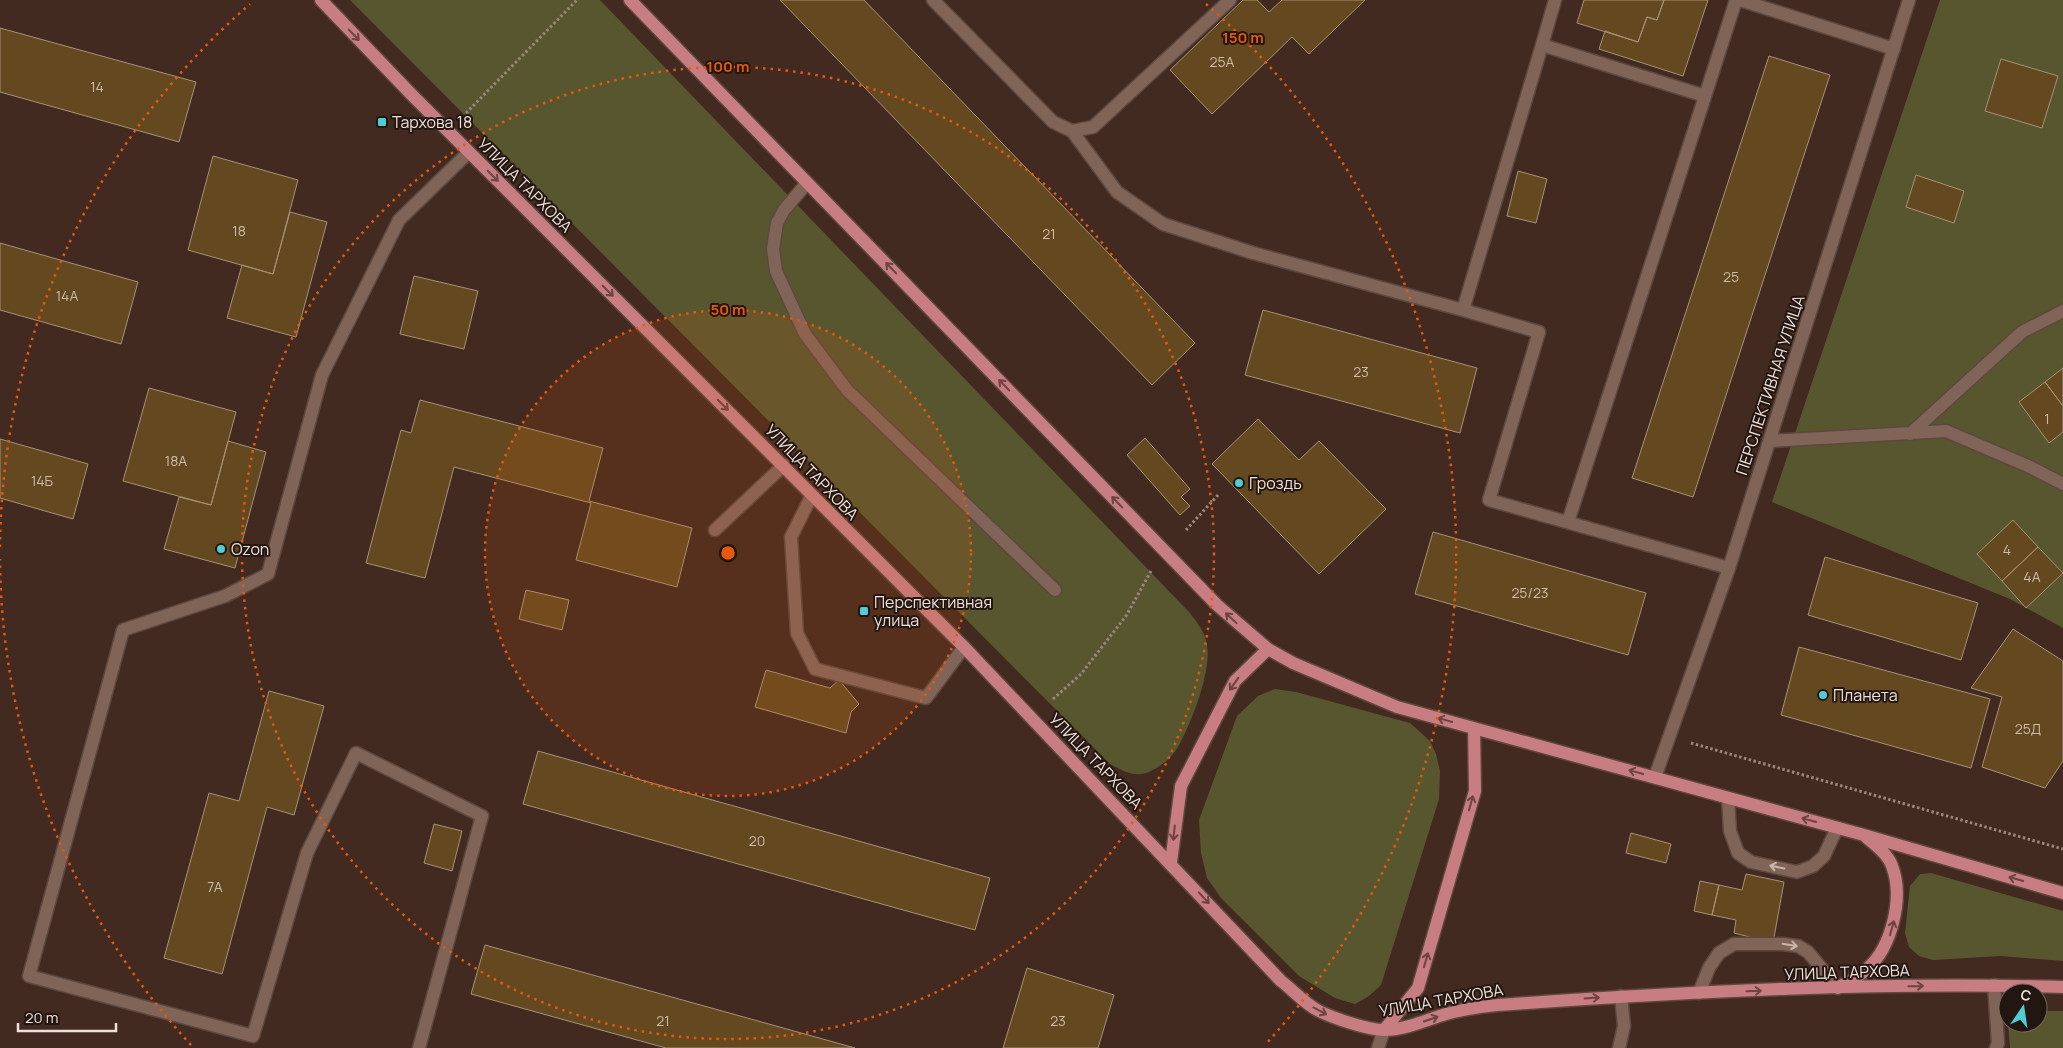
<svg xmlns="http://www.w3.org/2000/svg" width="2063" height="1048" font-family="Manrope,sans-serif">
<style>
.green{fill:#58562f}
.building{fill:#644920;stroke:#a59279}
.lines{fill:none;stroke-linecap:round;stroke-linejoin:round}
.minor-casing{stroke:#5d473f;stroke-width:15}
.major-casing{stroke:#5d473f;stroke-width:15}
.path{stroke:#9b867d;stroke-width:3;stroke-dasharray:2.5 2.5;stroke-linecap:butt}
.minor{stroke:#816458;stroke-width:12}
.major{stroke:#c77d81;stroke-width:12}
.oneway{stroke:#6c4443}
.oneway2{stroke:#c9b4ab}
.ring{fill:none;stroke:#e8590c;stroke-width:2.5;stroke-dasharray:2.5 5}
.poi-dot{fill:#51ccd5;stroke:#221611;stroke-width:2}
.labels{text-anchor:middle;stroke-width:4;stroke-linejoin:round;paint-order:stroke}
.number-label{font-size:14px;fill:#cdbaaa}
.poi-label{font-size:16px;fill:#f0dfd8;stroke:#221611;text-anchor:start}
.street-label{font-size:16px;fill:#f0dfd8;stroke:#221611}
.centre{fill:#e8590c;stroke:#221611;stroke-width:2.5}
.ring-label{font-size:15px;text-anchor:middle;font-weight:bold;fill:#e8590c;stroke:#221611;stroke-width:4;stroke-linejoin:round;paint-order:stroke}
</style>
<rect width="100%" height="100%" fill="#432a20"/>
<path class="green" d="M350 0H600L1189 612C1197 622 1205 632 1207 645 1212 671 1191 724 1178 747 1172 758 1158 769 1146 773 1133 777 1121 770 1110 764Z
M1940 0H2063V628L2010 599 1772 502Z
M1275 689 1296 692 1410 723 1430 741 1436 754 1440 771 1439 799 1381 985 1369 996 1355 1004 1335 998 1299 976 1221 898 1207 878 1201 853 1199 820 1237 716 1258 696Z
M1931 873 2063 911V961L2001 956 1933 960 1919 956 1909 947 1905 933 1910 886 1920 874Z
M2038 1011H2063V1048H2010L2008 1023H2038Z"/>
<path class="building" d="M780 0H864L1195 343 1152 385Z
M1243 0H1257L1269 12 1282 0H1365L1309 54 1292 37 1212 114 1170 70Z
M1584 0H1664L1657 20 1647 17 1638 42 1577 23Z
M1664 0H1708L1683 76 1599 49 1605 31 1638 42 1647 17 1657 20Z
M0 28 196 82 179 142 0 92Z
M1769 56 1830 75 1693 497 1632 478Z
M2001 59 2058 76 2042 128 1985 111Z
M213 156 298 180 273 274 188 250Z
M1518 171 1547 179 1536 223 1507 216Z
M1916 175 1964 191 1954 223 1906 207Z
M290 212 327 222 296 337 227 318 242 265 273 274Z
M0 243 138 282 121 344 0 310Z
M414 276 478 291 464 349 400 334Z
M1263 310 1477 368 1460 433 1245 375Z
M2063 368V406L2045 382Z
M2045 382 2063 406V432L2049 443 2019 402Z
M149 388 236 412 211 505 123 481Z
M420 400 603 448 589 501 692 528 677 587 576 560 591 503 454 467 425 578 366 563 401 430 411 433Z
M1258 419 1299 460 1319 441 1386 509 1319 574 1212 464Z
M1145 438 1190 489 1181 497 1190 506 1180 515 1127 455Z
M0 439 88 464 73 519 0 498Z
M228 441 266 452 235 568 164 549 179 497 211 505Z
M2013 520 2038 547 2002 581 1977 554Z
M1433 532 1646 593 1628 655 1415 594Z
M2038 547 2063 573 2026 608 2002 581Z
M1825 557 1978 603 1961 660 1808 615Z
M526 590 569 600 562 630 519 619Z
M2013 629 2063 661V761L2045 788 1982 767 2002 697 1971 688Z
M1799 647 1990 699 1971 768 1781 715Z
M766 670 830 688 839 680 859 704 851 712 846 733 755 707Z
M269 691 324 706 294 815 267 807 222 974 164 958 209 793 239 801Z
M538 751 990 878 975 930 523 804Z
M434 824 462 831 452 871 424 863Z
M1631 833 1671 844 1666 863 1626 853Z
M1746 874 1784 882 1773 943 1734 933 1736 920 1712 915 1719 885 1742 890Z
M1700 881 1719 885 1712 915 1694 911Z
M485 945 855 1048H666L471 994Z
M1027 968 1114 995 1098 1048H1003Z"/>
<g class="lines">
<defs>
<path id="minor" d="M933 0 1053 122 1072 131 1093 127 1230 0
M1555 0 1542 45 1705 96
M1740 0 1894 49
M1072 131 1117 192 1163 224 1253 253 1463 310 1542 45
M807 183 784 210 777 223 773 249 776 271 805 334 847 390 1055 590
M1463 310 1539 332 1489 500 1729 568
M1910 434 2022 332 2063 311
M1770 441 1946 431 2028 466 2063 484
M812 495 791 537 797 633 815 669 926 698 964 647
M1568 522 1736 0
M715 530 784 465
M1655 777 1729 568 1909 0
M1728 798 1730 831 1738 853 1751 862 1797 872 1813 866 1824 856 1837 828
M1994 985 1998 1043 1996 1048
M1699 993 1709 968 1719 953 1734 944H1782L1798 946 1808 952 1838 988
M419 1048 482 816 356 753 307 853 253 1036 29 976 123 630 225 596 268 574 322 375 399 220 469 152
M1378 1048 1384 1030
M1619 1048 1624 1026 1621 996"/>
<path id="major" d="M321 0 411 94 964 647 1281 981C1293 990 1305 1004 1319 1011 1333 1018 1368 1030 1384 1030 1405 1030 1426 1020 1446 1014 1468 1008 1491 1005 1513 1004 1696 991 1880 982 2063 987
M630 0 1217 605 1268 649 1293 663 1397 707 1864 835 2063 893
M1171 862 1181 786 1235 681 1268 649
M1838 988C1847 982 1859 977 1867 969 1892 947 1904 897 1892 866 1888 854 1875 845 1866 837
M1384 1030 1418 988 1475 791 1474 728"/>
</defs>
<use href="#minor" class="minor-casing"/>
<use href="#major" class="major-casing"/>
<path class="path" d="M466 113 577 0
M1186 530 1218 495
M1053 699 1081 674 1126 616 1151 571
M1691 743 2063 849"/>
<use href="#minor" class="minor"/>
<use href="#major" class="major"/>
</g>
<defs><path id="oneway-shaft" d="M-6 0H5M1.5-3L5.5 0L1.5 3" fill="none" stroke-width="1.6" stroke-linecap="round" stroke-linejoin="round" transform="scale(1.25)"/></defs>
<g class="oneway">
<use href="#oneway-shaft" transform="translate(354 35) rotate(46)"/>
<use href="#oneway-shaft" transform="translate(493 176) rotate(45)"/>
<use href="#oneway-shaft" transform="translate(891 268) rotate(-134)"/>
<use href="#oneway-shaft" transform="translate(608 291) rotate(45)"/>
<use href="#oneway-shaft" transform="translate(1004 385) rotate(-134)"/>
<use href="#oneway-shaft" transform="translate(723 405) rotate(45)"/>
<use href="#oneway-shaft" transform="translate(1117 502) rotate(-134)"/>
<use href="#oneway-shaft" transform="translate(1231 618) rotate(-137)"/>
<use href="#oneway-shaft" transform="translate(1234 684) rotate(125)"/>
<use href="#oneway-shaft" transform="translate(1445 720) rotate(-164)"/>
<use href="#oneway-shaft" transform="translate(1636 772) rotate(-165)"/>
<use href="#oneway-shaft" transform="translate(1471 803) rotate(-74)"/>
<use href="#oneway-shaft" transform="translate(1809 820) rotate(-165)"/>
<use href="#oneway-shaft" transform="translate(1174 833) rotate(96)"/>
<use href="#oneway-shaft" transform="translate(2016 879) rotate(-164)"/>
<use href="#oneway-shaft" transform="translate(1204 898) rotate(47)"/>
<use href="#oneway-shaft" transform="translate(1892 928) rotate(-74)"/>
<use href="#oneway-shaft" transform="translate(1426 960) rotate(-74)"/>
<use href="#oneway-shaft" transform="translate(1916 986) rotate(-1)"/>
<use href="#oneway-shaft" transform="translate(1754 991) rotate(-2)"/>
<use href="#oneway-shaft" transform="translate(1592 998) rotate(-4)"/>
<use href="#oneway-shaft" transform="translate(1320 1011) rotate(28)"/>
<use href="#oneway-shaft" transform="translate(1431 1019) rotate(-19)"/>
</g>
<g class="oneway2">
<use href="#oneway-shaft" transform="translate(1777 867) rotate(-168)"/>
<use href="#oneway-shaft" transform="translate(1790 945) rotate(9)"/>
</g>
<circle cx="728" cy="553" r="243" fill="#e8590c" fill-opacity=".12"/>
<g class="ring">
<circle cx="728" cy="553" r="243"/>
<circle cx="728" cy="553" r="486"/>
<path d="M191 1045A728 728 0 0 1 0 559M0 547A728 728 0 0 1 250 4M1206 4A728 728 0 0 1 1265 1045"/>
</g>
<g class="poi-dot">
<rect x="377" y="117" width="10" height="10" rx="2.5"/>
<circle cx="1239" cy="483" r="5"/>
<circle cx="221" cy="549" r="5"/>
<rect x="859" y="606" width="10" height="10" rx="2.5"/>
<circle cx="1823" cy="695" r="5"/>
</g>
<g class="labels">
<g class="number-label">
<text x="1222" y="67">25А</text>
<text x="97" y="92">14</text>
<text x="239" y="236">18</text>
<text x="1049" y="239">21</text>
<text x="1731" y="282">25</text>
<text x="67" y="301">14А</text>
<text x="1361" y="377">23</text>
<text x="2047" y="424">1</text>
<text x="176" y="466">18А</text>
<text x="42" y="486">14Б</text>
<text x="2007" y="555">4</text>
<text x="2032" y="582">4А</text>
<text x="1530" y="598">25/23</text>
<text x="2028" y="734">25Д</text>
<text x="757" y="846">20</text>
<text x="215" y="892">7А</text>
<text x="663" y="1026">21</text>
<text x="1058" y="1026">23</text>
</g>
<g class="poi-label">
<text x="392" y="128">Тархова 18</text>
<text x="1249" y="489">Гроздь</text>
<text x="231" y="555">Ozon</text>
<text x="874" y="608">Перспективная<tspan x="874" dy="18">улица</tspan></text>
<text x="1833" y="701">Планета</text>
</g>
<g class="street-label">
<text transform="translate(525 185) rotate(45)" y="6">УЛИЦА ТАРХОВА</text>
<text transform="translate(1770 385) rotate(-72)" y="6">ПЕРСПЕКТИВНАЯ УЛИЦА</text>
<text transform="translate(812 472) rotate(46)" y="6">УЛИЦА ТАРХОВА</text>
<text transform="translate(1096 761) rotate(46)" y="6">УЛИЦА ТАРХОВА</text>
<text transform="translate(1847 972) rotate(-2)" y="6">УЛИЦА ТАРХОВА</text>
<text transform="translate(1441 1000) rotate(-10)" y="6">УЛИЦА ТАРХОВА</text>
</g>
</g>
<circle cx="728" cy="553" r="8" class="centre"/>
<g class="ring-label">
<text x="1243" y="43">150 m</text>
<text x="728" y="72">100 m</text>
<text x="728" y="315">50 m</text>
</g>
<g transform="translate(2023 1008) rotate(13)"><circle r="24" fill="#221611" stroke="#746661"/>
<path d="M0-4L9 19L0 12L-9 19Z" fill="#51ccd5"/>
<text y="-8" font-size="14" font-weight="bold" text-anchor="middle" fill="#f0dfd8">С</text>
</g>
<path d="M18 1023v8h98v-8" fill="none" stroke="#f0dfd8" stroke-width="2.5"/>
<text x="25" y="1023" font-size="15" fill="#f0dfd8" stroke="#221611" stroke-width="4" paint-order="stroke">20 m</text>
</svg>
